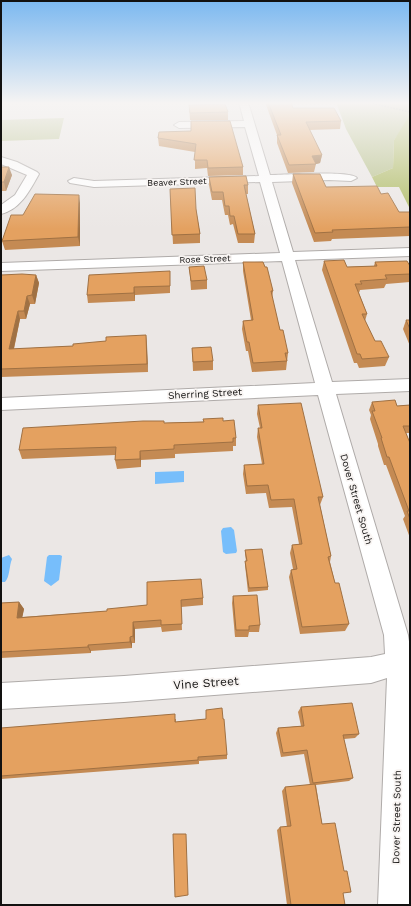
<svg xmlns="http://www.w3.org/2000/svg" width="411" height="906" font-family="'Work Sans',sans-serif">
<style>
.green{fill:#b6c088}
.forest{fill:#aebb63}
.water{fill:#77befb}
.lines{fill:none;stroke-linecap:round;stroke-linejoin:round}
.minor-casing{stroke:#afaba9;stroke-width:2}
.path{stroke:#7c7a78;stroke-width:1.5;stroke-dasharray:1.5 1.5;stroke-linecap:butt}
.minor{fill:#fff;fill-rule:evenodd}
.wall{fill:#c48a53}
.shaded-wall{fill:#a07143}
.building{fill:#e4a160;stroke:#a07143}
.labels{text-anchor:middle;stroke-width:3.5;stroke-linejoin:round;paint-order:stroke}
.far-street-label{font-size:9px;fill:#121110;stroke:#f8f4f2}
.street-label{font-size:10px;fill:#121110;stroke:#f8f4f2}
.near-street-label{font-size:12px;fill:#121110;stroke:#f8f4f2}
</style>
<rect width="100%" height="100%" fill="#ebe7e5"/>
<path class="green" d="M336 102H396L410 104V117L394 140 393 168 372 177 346 129Z
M64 118 59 139 1 141V120Z"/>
<path class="forest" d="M409 116 410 117V209L399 187H377L372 177 393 168 394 140Z"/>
<path class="water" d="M184 471V482L155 484V472Z
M231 527 234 530 237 551 236 553 226 554 223 552 221 531 223 528Z
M9 555 12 559C9 566 10 577 5 582H2L1 558Z
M49 555H60L62 556 59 580 51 586 44 581 47 557Z"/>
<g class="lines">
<defs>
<path id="minor" d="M239 102H248L270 175C283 175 351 170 357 178L351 181 329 180 272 182 293 252 410 248V256L295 260 332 382 410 379V391L336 394 408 635 410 648V905H378L387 678 371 683 124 702 1 709V683L124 676 371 657 385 654 384 635 318 395 1 410V398L315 383 282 261 1 271V263L280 253 260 182 94 187 70 183 68 181 74 178 94 181 259 176 245 127 179 128 174 125 179 122 244 121Z
M1 157 17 162 37 172 39 174C30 190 21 209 1 214V205L15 195 27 175 1 164Z"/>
</defs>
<use href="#minor" class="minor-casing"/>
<path class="path" d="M367 102 410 112"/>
<use href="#minor" class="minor"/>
</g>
<path class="wall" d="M265 102H291L293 108 341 121 340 129 309 130 322 155 320 163 316 164 314 172 288 173 277 143V135Z
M189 105 228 112V120H190Z
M191 121 243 167V175L208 176 207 168 195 169V152L159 146 158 138 191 131Z
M1 167 12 175 6 191H1Z
M293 174 326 187 381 194 399 212H410V236L332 239 331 241 314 242 292 183Z
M209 177 248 185V194H246L255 234 254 243H238L233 224 230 225 228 215H225L222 200H212L209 185Z
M170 189 196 209 200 234V243L173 244Z
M80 203V246L5 250 2 241 23 215Z
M324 261 347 267 374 266 375 262 410 266V282L386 284 384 288 360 290 359 293 367 314 365 321 375 341 389 357 385 366 359 368 357 363H354L322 270Z
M243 262 265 267 273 291 272 298 280 330 288 353 286 370 252 372 248 351H246L242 329 243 321 251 320 243 271Z
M189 267 207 280V289L191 290 190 276Z
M170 271V293L135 295V301L88 303 87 295Z
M1 275H36L39 283 35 304H30L26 319H20L14 349 73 346 146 335 148 372 1 377Z
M406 320H410V346L403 329Z
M192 348 213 361V370L193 371Z
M372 402 397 406 410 405V433H406L410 443V538L403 519 405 516 386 465H384L378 446V444L370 419 371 415 369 410Z
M258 405 323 497 320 505 331 556 330 562 335 583 349 624 345 631 300 634 289 577 291 570 293 569 290 553 292 545 299 544 292 507 269 508 266 493 246 494 243 474 244 465 262 464 257 437 258 428H260L257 414Z
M223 421 236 438V446H233V451L175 454V458L141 460V467L117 469 115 460V455L22 459 19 450 164 423Z
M245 550 268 587V590L248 592 245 565V561H246L245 554Z
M147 582 203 598V605L181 607 182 630 162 632 161 627 135 629V643H132V648L91 651V653L1 658V603L19 602 24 609 22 617 107 611 147 605Z
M233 596 260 625 259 632H249L248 637H235L232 603Z
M301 707 359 734 355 738 344 739 353 778 349 781 316 785 322 824 343 893 345 905H287L277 830 280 827H287L282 791 285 787 310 785 304 754 281 757 276 733 278 728 301 726 298 712Z
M206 710 227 755V759L199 761V764L1 779V728L176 719V722L206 719Z"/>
<path class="shaded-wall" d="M322 155 320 163 316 164 312 156Z
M9 167 12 175 6 191 4 182Z
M79 195 80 203V246L78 237Z
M36 275 39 283 35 304 32 295Z
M134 287 135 295V301L134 293Z
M27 296 30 304 26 319 24 311Z
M18 311 20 319 12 357 9 349Z
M146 335 147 344 148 372 147 364Z
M140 451 141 460V467L140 459Z
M19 602 24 609 21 624 17 618Z
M133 622 135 629V643L133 636Z
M130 637 132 643V648L130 642Z
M88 645 91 651V653L88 647Z"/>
<path class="building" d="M268 102H291L293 108H334L341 121 306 122 322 155 312 156 316 164 289 165 277 135H281Z
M225 104 228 112 190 113 189 105Z
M191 121H230L243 167 208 168 207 160H194L196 144 158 138 159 132 191 131Z
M1 167H9L4 182H1Z
M293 174H320L326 187 377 186 381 194 388 193 399 212H410V227L332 230 333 232 315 233Z
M246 176 248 185H244L255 234H238L234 216H230L229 206H225L223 192H212L209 177Z
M195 188 196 209 200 234 172 235 170 189Z
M35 194 79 195 78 237 2 241 11 215H23Z
M344 260 347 267 377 266 375 262 407 261 410 266V274L385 275 387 279 360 281 362 284H355L367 314H362L375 341H381L389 357 362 359 360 354H357L324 261Z
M243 262H263L265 267H267L273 291H271L280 330H283L288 353H285L287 361 253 363 249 342H247L243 321 253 320Z
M204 266 207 280 191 281 189 267Z
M170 271V286L134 287V293L87 295 89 275Z
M22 274 36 275 32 295 27 296 24 311H18L9 349 73 346V344L106 341V337L146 335 147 364 1 369V275Z
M406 320H410V329Z
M211 347 213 361 193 362 192 348Z
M395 400 397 406 410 405V426H403L410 443V519L407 511H409L389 457H387L381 438H382L372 411H375L372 402Z
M301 403 323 497H318L331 556 328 557 335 583H339L349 624 302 627 291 570 297 569 292 545 302 544 294 499 271 500 268 485 247 486 244 465 264 464 258 428H262L258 405Z
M223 418V421L234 420 236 438H233V442L174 445V449L140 451V459L115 460 116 447 19 450 23 428 143 421H164V423L204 422 203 419Z
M262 549 268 587 249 588 245 561H247L245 550Z
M201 579 203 598 181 600 182 624 161 625V620L133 622V636L130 637V642L88 645V647L1 652V603L19 602 17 618 107 611V609L147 605V582Z
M257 595 260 625 249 626V630H236L233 596Z
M352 703 359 734 343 735 353 778 313 783 307 750 283 753 278 728 304 726 301 707Z
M222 708 223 719H224L227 755 198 757V760L1 776V728L175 714V722L206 719V710Z
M315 784 322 824 335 823 344 871H347L351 892 343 893 345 905H291L280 827 291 826 285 787Z
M173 834H186L188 895 175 897Z"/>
<linearGradient id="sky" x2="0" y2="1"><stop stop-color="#7bb8f0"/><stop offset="0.45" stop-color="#f6f4f3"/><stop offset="1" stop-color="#f6f4f3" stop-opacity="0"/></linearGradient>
<rect width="411" height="229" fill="url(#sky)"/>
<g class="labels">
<g class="far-street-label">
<text transform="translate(177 182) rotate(-2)" y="3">Beaver Street</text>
<text transform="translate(205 259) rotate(-2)" y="3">Rose Street</text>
</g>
<g class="street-label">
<text transform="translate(205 393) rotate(-3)" y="4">Sherring Street</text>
<text transform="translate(357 499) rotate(74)" y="4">Dover Street South</text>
<text transform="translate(396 817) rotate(-89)" y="4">Dover Street South</text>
</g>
<g class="near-street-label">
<text transform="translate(206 683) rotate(-4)" y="4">Vine Street</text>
</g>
</g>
<rect width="411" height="906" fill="none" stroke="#121110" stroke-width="4"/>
</svg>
